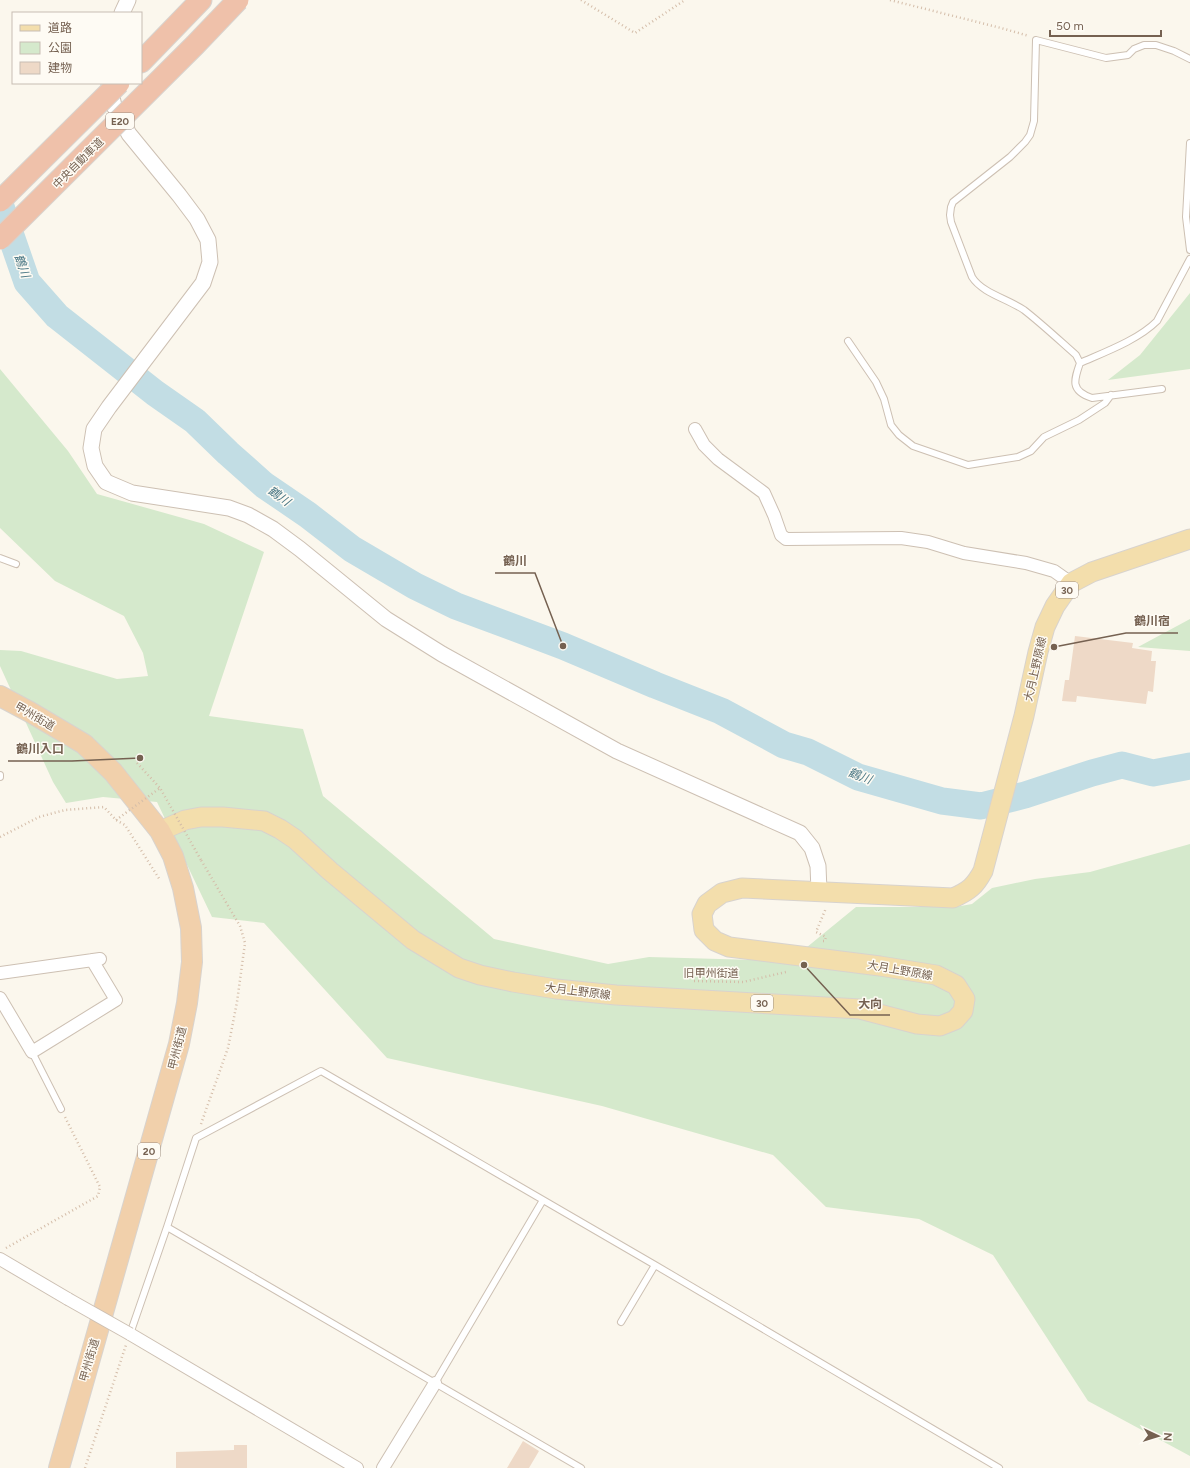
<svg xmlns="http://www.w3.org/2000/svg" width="1190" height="1468" font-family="Figtree,'Noto Sans JP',sans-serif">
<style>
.green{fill:#d5e9cc}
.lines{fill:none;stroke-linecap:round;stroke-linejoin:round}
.river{stroke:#c2dde4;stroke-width:27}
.building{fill:#eed9c7}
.service-casing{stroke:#cdc0b3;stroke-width:8}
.minor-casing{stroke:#cdc0b3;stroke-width:14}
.tertiary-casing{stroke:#cdc0b3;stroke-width:17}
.primary-casing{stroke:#d8d3ce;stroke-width:21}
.trunk-casing{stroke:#d8d3ce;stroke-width:22}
.motorway-casing{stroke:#d8d3ce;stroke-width:23}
.path{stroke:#d4bda9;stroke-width:2.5;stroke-dasharray:1 3;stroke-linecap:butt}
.service{stroke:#fff;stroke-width:6}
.minor{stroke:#fff;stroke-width:12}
.tertiary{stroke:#fff;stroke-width:15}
.primary{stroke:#f3deac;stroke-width:19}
.trunk{stroke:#f1d0ab;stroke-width:20}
.motorway{stroke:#efc1aa;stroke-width:21}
.minor-bridge-casing{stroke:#cdc0b3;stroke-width:14;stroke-linecap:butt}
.motorway-bridge-casing{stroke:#d8d3ce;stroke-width:23;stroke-linecap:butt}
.path-bridge{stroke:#d4bda9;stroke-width:2.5;stroke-dasharray:1 3;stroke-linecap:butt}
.minor-bridge{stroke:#fff;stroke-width:12}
.motorway-bridge{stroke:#efc1aa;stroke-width:21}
.labels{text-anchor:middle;stroke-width:3;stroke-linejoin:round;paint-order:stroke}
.shield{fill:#fefbf4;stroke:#9e8f82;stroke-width:1}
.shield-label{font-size:10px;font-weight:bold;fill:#756151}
.street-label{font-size:11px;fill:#756151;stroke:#fefbf4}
.water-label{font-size:12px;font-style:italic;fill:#4c7986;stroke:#fefbf4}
.leader{fill:none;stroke:#756151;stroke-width:1.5}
.callout-dot{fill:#756151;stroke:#fefbf4;stroke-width:1.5}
.callout-label{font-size:12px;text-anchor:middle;font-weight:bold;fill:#756151;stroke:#fefbf4;stroke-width:3;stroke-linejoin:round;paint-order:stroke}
</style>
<rect width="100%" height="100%" fill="#fbf7ed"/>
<path class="green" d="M1190 293V369L1108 380 1140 355Z
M0 369 68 451 97 494 204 524 264 552 209 716 303 729 323 796 494 939 608 964 649 957 790 961 856 907H955L972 904 992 888 1035 879 1090 872 1190 844V1456L1088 1401 993 1255 919 1219 826 1207 773 1155 602 1106 387 1058 264 923 212 917 157 802 103 797 66 803 53 782 0 666V650L21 651 117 679 148 676 143 653 124 616 55 581 0 528Z
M1190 619V651L1138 647Z"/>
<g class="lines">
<path class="river" d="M0 204 27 282 57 316 155 393 195 421 228 453 264 485 308 515 352 549 415 586 456 606 563 646 655 685 721 711 784 745 808 752 858 777 942 801 981 806 1025 795 1092 773 1122 765 1153 773 1190 766"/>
</g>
<path class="building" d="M1075 636 1133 643 1132 648 1152 651 1151 661H1156L1153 692 1148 691 1146 704 1077 696 1076 702 1062 701 1065 680H1069Z
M523 1441 539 1451 529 1468H507Z
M234 1445H247V1468H176V1452L234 1450Z"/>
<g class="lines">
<defs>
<path id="service" d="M1190 143 1186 217 1190 250
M848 341 876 382 884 399 891 425 899 435 913 446 968 465 1018 457 1031 451 1044 437 1079 420 1105 403 1111 395
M1080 363C1105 352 1138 340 1157 321L1190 259
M1162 389 1092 398C1070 391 1074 380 1080 363L1076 355C1059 340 1042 324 1024 310 1008 299 982 293 972 277L951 222 950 215 951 207 953 202 1010 157 1025 142 1030 135 1034 121 1036 40 1106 58 1128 55 1134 49 1144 45H1156L1174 51 1190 59
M0 558 16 564
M0 775V777
M32 1052 61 1109
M167 1227 581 1468
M621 1322 655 1265
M130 1334 167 1227 196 1138 321 1071 655 1265 999 1468
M435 1383 543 1200"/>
<path id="minor" d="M695 429 704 445 718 459 764 493 774 515 781 535 786 539 901 538 928 542 964 553 1026 563 1054 571 1071 583
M0 973 100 959
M0 998 32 1052 116 1000 92 960
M0 1259 68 1299
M130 1334 357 1468
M383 1468 435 1383"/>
<path id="tertiary" d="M122 13 128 0
M109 84 114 106 129 134 179 195 197 219 208 240 210 262 203 283 109 407 94 429 91 448 95 466 106 482 132 493 229 508 248 515 273 529 300 549 386 619 442 654 617 751 800 833 812 848 818 866 819 891"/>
<path id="primary" d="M160 831 185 820 201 817H223L264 821 280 829 295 839 330 871 413 940 459 968 480 975 513 982 556 989 616 995 860 1009 917 1024 940 1026 955 1020 963 1011 965 999 956 985 936 975 880 966 729 947 715 941 704 930 702 914 707 904 722 893 742 888 953 898C969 891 975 886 983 871L1024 716 1038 652 1045 627 1055 606 1071 583 1092 572 1190 539"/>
<path id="trunk" d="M0 696 30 712 84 744 113 772 160 831 173 856 183 888 191 928 192 962 187 1003 179 1044 59 1468"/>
<path id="motorway" d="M141 62 201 0"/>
</defs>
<use href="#service" class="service-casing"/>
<use href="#minor" class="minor-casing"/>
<use href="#tertiary" class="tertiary-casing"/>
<use href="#primary" class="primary-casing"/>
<use href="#trunk" class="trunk-casing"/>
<use href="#motorway" class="motorway-casing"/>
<path class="path" d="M581 0 635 33 685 0
M890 0 1001 28 1029 36
M137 763 160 788
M0 837 39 817 65 810 104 807 116 820 125 825 160 880
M823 941H825L826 937 816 932 826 908
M694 981 743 982 786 972
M201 1124 228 1048 237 1002 245 943 240 926 201 860
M6 1248 98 1196 100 1187 65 1117
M85 1468 126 1345"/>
<use href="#service" class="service"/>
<use href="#minor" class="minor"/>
<use href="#tertiary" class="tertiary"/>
<use href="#primary" class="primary"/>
<use href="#trunk" class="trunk"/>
<use href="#motorway" class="motorway"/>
<defs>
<path id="minor-bridge" d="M68 1299 130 1334"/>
<path id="motorway-bridge" d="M0 201 119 83
M0 239 195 45 238 0"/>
</defs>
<use href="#minor-bridge" class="minor-bridge-casing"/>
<use href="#motorway-bridge" class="motorway-bridge-casing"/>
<path class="path-bridge" d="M116 820 160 788 201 860"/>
<use href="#minor-bridge" class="minor-bridge"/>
<use href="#motorway-bridge" class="motorway-bridge"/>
</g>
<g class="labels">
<g class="shield">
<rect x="106" y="113" width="28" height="16" rx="3"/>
<rect x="1056" y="582" width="22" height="16" rx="3"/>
<rect x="751" y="995" width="22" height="16" rx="3"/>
<rect x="138" y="1143" width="22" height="16" rx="3"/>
</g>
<g class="shield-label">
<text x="120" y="125">E20</text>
<text x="1067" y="594">30</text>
<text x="762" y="1007">30</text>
<text x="149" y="1155">20</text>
</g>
<g class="street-label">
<text transform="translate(78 163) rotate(-45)" y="4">中央自動車道</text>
<text transform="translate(1035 669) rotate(-77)" y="4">大月上野原線</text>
<text transform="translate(35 716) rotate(30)" y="4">甲州街道</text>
<text transform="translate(900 970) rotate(10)" y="4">大月上野原線</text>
<text x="711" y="977">旧甲州街道</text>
<text transform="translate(578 991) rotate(7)" y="4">大月上野原線</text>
<text transform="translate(177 1048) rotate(-76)" y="4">甲州街道</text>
<text transform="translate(89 1360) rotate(-74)" y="4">甲州街道</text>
</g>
<g class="water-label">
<text transform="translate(22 266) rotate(70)" y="4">鶴川</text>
<text transform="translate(279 496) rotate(36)" y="4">鶴川</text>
<text transform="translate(860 776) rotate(21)" y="4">鶴川</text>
</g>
</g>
<path class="leader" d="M563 646L535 573H495M1054 647L1126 633H1178M140 758L72 761H8M804 965L850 1015H890"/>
<g class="callout-dot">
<circle cx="563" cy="646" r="4"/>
<circle cx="1054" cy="647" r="4"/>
<circle cx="140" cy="758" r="4"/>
<circle cx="804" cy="965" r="4"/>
</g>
<g class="callout-label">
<text x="515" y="565">鶴川</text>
<text x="1152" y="625">鶴川宿</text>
<text x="40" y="753">鶴川入口</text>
<text x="870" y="1008">大向</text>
</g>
<rect x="12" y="12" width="130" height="72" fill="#fefbf4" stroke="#c7bdb3"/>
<rect x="20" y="25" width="20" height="6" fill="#f3deac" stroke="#c7bdb3"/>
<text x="48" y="32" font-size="12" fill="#756151">道路</text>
<rect x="20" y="42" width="20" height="12" fill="#d5e9cc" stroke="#c7bdb3"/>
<text x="48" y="52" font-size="12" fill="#756151">公園</text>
<rect x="20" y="62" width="20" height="12" fill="#eed9c7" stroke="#c7bdb3"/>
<text x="48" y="72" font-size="12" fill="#756151">建物</text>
<g transform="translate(1158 1436) rotate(94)" stroke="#fefbf4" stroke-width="3" paint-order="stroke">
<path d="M0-3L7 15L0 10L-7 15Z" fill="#756151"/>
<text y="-6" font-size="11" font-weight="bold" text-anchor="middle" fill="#756151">N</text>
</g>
<path d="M1050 30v6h111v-6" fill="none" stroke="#756151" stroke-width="2"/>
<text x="1056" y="30" font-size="12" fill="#756151" stroke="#fefbf4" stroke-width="3" paint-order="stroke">50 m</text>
</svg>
